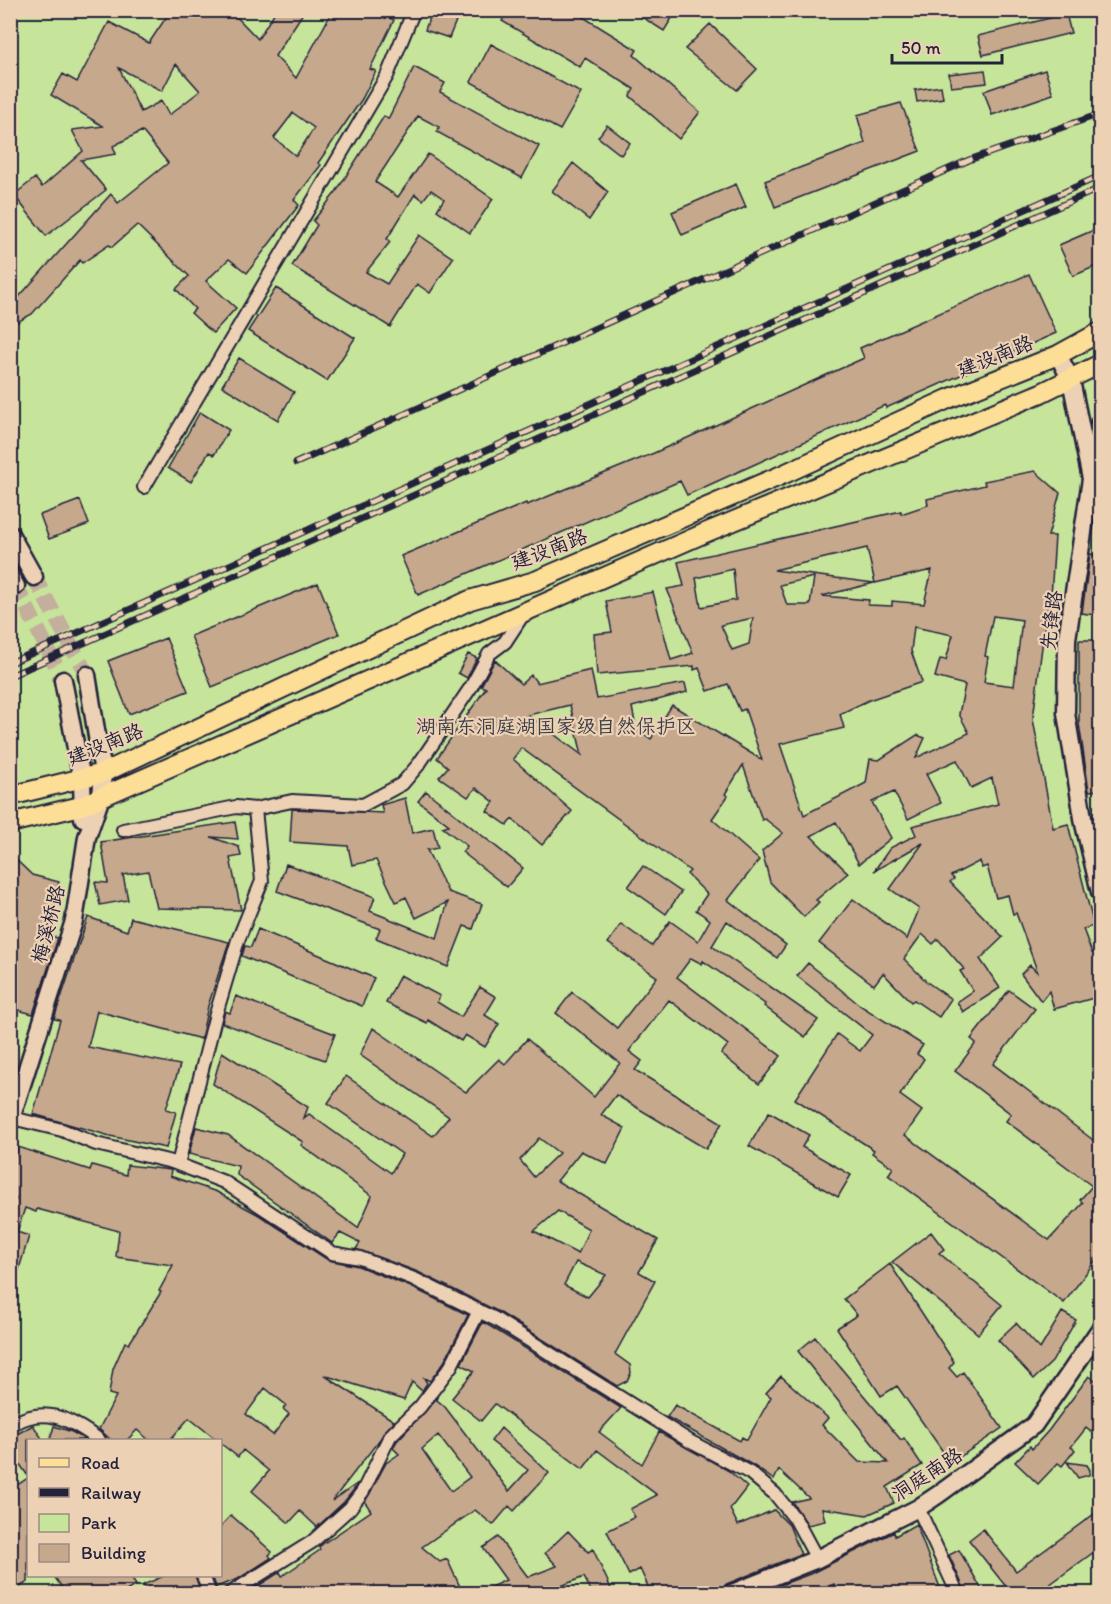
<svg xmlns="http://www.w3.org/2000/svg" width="1111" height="1604" font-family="Itim,'LXGW WenKai TC',sans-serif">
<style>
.green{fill:#c7e49b;stroke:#74836b;stroke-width:1.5;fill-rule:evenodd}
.building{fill:#c6a88d;stroke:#22223b;stroke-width:1.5;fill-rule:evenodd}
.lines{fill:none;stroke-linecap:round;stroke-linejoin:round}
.secondary-tunnel{stroke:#c4ae9c;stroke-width:16;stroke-dasharray:16 8;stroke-linecap:butt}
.street-casing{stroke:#22223b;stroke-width:16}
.secondary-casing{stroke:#22223b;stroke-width:21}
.primary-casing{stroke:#22223b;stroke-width:22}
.street{stroke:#edd1b4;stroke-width:12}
.secondary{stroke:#edd1b4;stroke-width:16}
.primary{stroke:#fdde96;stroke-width:18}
.rail-casing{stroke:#22223b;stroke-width:7}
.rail{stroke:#edd1b4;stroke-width:4.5;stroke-dasharray:14;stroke-linecap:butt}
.labels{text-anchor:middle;stroke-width:4.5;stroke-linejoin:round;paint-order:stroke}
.street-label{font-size:20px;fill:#22223b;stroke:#edd1b4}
.park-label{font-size:20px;fill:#3b3f49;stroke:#edd1b4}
</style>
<rect width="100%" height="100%" fill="#edd1b4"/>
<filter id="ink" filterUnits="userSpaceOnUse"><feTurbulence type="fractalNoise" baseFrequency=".0167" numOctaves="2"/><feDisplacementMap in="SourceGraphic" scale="12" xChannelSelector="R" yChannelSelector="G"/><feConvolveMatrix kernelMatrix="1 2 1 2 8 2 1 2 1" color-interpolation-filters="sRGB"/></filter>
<g filter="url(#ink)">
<path class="green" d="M11 11H1100V1593L11 1594ZM28 1440H220V1576H28Z"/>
<path class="building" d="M171 10H230L258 39 276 10H305L275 56 296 78 333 10H374L394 20 370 69 376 71 362 99 318 163 321 165 294 200 299 205 247 273 229 259 206 281 236 308 213 333 191 313 195 309 176 289 189 276 137 225 112 247 109 245 82 263 80 260 32 314 10 326V288L17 299 111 194 118 203 168 163 142 131 113 146 116 154 81 160 106 190 46 236 14 195 35 178 42 187 83 151 72 130 103 126 51 95 63 74 77 82 109 22 149 43ZM176 64 200 91 169 115 161 101 141 112 119 68 162 91ZM293 113 314 128 296 156 274 138Z
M432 10H443L458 16 449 38 425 30Z
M508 10H572L637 50 634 55 700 112 679 139 630 96 634 89 585 58 580 67 502 21Z
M631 10H677L664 31Z
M1066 14 1071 33 983 55 978 36Z
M710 24 757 69 737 90 685 49Z
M491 44 581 93 560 130 471 82Z
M414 67 445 83 440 92 539 146 522 178 437 132 439 127 418 116 375 182 398 197 428 154 493 199 470 233 437 210 444 199 431 190 423 200 415 194 387 239 390 242 366 272 387 284 419 235 453 258 430 293 417 284 390 327 292 266 317 225 313 221 336 192 384 116 388 119Z
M985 70 987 83 951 87 949 74Z
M1045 70 1053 94 992 115 984 91Z
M941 86 943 98 917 102 915 90Z
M901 103 920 151 775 207 765 181 865 143 857 115Z
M607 125 630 143 621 155 598 137Z
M573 163 608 192 589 220 552 191Z
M736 184 746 207 682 235 672 212Z
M1101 227V264L1073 276 1059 245Z
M1029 274 1056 333 886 408 885 405 687 495 680 481 418 595 401 556 526 503 527 505 654 453 864 358 860 348Z
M276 288 355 338 327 381 248 331Z
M239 358 294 392 278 420 222 386Z
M200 412 229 430 214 455 209 452 191 482 168 468Z
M1035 471 1060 493 1048 536H1055L1051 597 1045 623 1033 719 1053 828 1068 824 1094 926 1083 929 1092 953 1098 951 1101 960V996L1054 1009 1049 991 1041 1001 1021 974 1030 965 1038 973 1016 913 1013 914 1008 895 996 898 987 866 982 868 980 861 951 876 954 879 950 882 1003 937 980 959 1000 988 963 1012 957 1002 973 991 960 971 964 969 938 939 933 944 922 934 904 959 927 982 951 999 939 1017 914 1000 911 1002 883 973 874 985 819 943 853 899 907 939 919 909 890 889 923 843 874 871 890 848 916 835 912 826 998 804 992 778 971 788 957 760 926 774 941 803 908 819 894 792 872 802 891 838 859 864 836 822 811 836 848 873 816 900 819 902 804 917 770 882 762 851 783 833 765 819 762 820 743 765 725 794 728 796 712 819 759 860 728 900 786 945 777 958 727 921 712 946 818 1020 805 1037 764 1006 765 1004 703 961 702 964 691 958 677 977 781 1056 759 1084 721 1054 728 1045 669 1000 629 1051 642 1061 635 1070 722 1123 706 1149 616 1095 601 1115 625 1128 607 1164 581 1151 557 1181 658 1240 639 1272 655 1281 615 1354 630 1365 631 1373 627 1381 617 1386 499 1312 418 1272 356 1249 360 1243 340 1233 332 1243 237 1175 238 1166 189 1154 196 1127 228 1135 358 1228 372 1196 301 1145 303 1142 213 1084 222 1052 308 1107 304 1118 309 1114 391 1173 402 1154 328 1103 346 1076 433 1136 449 1117 360 1055 373 1028 466 1092 499 1059 505 1064 527 1039 594 1097 620 1063 556 1013 572 992 617 1028 657 977 608 943 621 924 652 946 670 921 698 941 710 920 696 910 707 894 687 874 690 871 521 748 513 759 572 811 542 845 512 819 507 825 487 811 494 802 476 788 468 797 439 777 448 767 437 758 486 688 481 686 495 660 521 684 531 675 537 683 591 670 597 699 685 683 687 692 632 707 636 728 651 739 672 705 762 760 745 709 740 711 728 684 708 691 699 668 694 670V666L597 675 594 634 612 632 606 601 653 592 671 660 693 653 667 589 684 586 678 562 901 511V514L928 505 927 499 985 485 984 481ZM867 548 875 583 932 570 924 604 892 601V606L868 605 869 600 822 596 874 583 774 570ZM733 569 736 600 701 607 696 578ZM814 577 810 605H787L780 585ZM993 616 1022 620 1014 686 984 682 988 657 985 656ZM753 618 749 644 732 650 721 625ZM914 627 953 635 946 660 940 659 935 677 965 685 959 714 969 733 916 758 925 738 917 735 879 760 870 759 866 783 804 815 780 744 844 728 840 714 869 700 922 682 911 651ZM570 705 582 755 528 715ZM539 1138 559 1153 534 1177 520 1160ZM558 1211 589 1229 578 1254 534 1231ZM576 1262 606 1275 588 1297 564 1285Z
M80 500 89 524 49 539 40 515Z
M1090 554 1101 556V616L1082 613Z
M318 583 339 634 212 687 191 636Z
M166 638 188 691 129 714 108 661Z
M1079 640H1101V790L1089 791 1079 723Z
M468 654 477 658 467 678 458 673Z
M426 791 523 868 507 887 462 852 467 846 442 827 449 825 418 801Z
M405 798 412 833 433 828 438 848 427 850 448 892 482 904 473 929 464 926 448 967 376 938 380 929 277 891 286 864 375 897 370 911 437 938 448 902 416 918 406 897 396 902 376 860 352 865 348 846 290 842 292 809 383 813 381 805Z
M235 822 238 839 211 837 239 847 241 856 230 858 241 910 157 908 148 871 123 875 128 900 100 905 95 882 108 883 101 842Z
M10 854 32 875 59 882 47 935 58 938 33 1014 10 1008Z
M643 866 681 892 666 914 628 887Z
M88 917 127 931 131 918 229 942 208 1006 201 1039 97 1011 88 1047 180 1065 166 1109 176 1112 166 1148 110 1136 33 1114 60 1020 54 1019Z
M258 929 374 978 362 1006 242 956 245 946 251 947Z
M808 963 861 1006 923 1045 917 1054 924 1059 900 1095 922 1111 905 1135 1049 1240 1083 1203 1080 1200 1092 1186 1006 1121 1011 1114 955 1071 976 1043 971 1039 1009 990 1035 1009 993 1064 1101 1146V1253L1064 1303 888 1175 893 1168 872 1153 874 1150 795 1099 837 1034 860 1051 872 1035 797 976Z
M400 975 440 996 437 1002 461 1017 480 987 496 997 485 1015 499 1024 485 1047 465 1035 461 1041 428 1020 427 1023 386 1003Z
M236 996 335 1034 325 1060 222 1023 225 1011 230 1013Z
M769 1112 809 1135 802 1147 851 1175 838 1197 749 1146Z
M18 1147 90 1170 92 1165 126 1175 127 1165 171 1170 170 1176 217 1192 259 1215 328 1260 358 1266 411 1287 468 1315 444 1362 430 1381 424 1378 427 1383 422 1391 412 1382 404 1400 324 1375 394 1421 332 1501 358 1483 356 1487 344 1502 317 1527 300 1511 289 1523 252 1491 269 1471 243 1450 238 1457 220 1443V1440H217L189 1418 170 1440H149L137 1430 127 1440H111L99 1429 116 1396 109 1394 113 1369 125 1342 129 1344 161 1292 159 1291 173 1265 116 1257 119 1231 37 1209 36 1212 25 1208 17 1232 29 1236 13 1289 10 1288V1217L16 1198 10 1196V1171ZM265 1388 286 1405 283 1409 289 1414 273 1435 246 1414Z
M931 1232 944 1249 939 1253 1002 1305 978 1334 892 1262Z
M890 1264 954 1362 949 1368 957 1377 963 1372 1002 1428 951 1463 897 1386 881 1396 837 1328 857 1315 844 1299Z
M1062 1312 1076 1320 1052 1362 1034 1379 998 1340 1016 1323 1040 1349Z
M483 1322 621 1408 599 1432 642 1464 659 1432 729 1471 747 1487 730 1509 738 1525 774 1510 789 1525 801 1554 726 1584 720 1593H710L709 1587 691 1593H651L640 1569 629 1575 607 1531 635 1517 630 1509 657 1495 597 1450 583 1469 495 1404 481 1421 452 1398 474 1371 461 1364Z
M815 1337 901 1440 904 1438 922 1465 887 1487 894 1503 867 1515 822 1508 825 1521 808 1525 792 1502 809 1498 779 1470 774 1480 754 1466 667 1417 675 1405 740 1441 742 1437 747 1440 771 1397 766 1393 781 1376 828 1418 822 1425 859 1462 888 1463 798 1351Z
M1089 1376 1101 1384V1421L1091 1432 1086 1428 1071 1447 1075 1450 1062 1466 1058 1463 1038 1484 1015 1462 1030 1446 1032 1449 1049 1430Z
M438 1397 437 1400 445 1407 509 1491 528 1470 491 1441 501 1428 549 1473 514 1511 509 1506 493 1525 475 1510 422 1547 440 1562 447 1559 463 1593H247L280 1572 282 1576 320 1550 319 1547 324 1543 371 1511 365 1502 386 1463 399 1454 393 1448 397 1441ZM438 1435 470 1477 451 1491 422 1449Z
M33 1425 43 1440H28V1476L10 1450V1438Z
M54 1426 72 1432 86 1440H50Z
M1067 1462 1087 1465 1090 1470 1089 1475 1078 1478Z
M28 1478V1582L10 1593V1490Z
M1101 1509V1561L1094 1552 1038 1593H1011L969 1540 983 1529 1016 1571Z
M231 1515 272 1552 269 1555 271 1558 238 1579 216 1587 212 1575H220V1527Z
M916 1524 942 1593H838L834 1584 814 1593H759L810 1574 894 1532 895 1536Z
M568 1531 588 1552 593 1549 613 1593H592L584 1577 543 1593H478L506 1580 483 1548 498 1537 528 1577 557 1566 545 1553Z
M959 1550 984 1593H966L949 1555Z
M53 1575H129L136 1585 123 1593H66Z
M166 1575H195L201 1593H147L143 1585Z"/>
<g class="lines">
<path class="secondary-tunnel" d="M34 577 87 675
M16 586 63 680"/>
<defs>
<path id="street" d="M1093 469 1098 421 1100 420
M144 487 387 76 414 10
M255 809 292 801 363 805 402 784 419 764 471 687 489 654 505 642 524 613
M123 830 236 807 255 809 262 881 238 940 216 1014 178 1164
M12 1118 62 1130 96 1144 172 1162 224 1182 332 1253 360 1258 414 1279 495 1319 691 1442 750 1473 775 1494 796 1520 817 1559
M10 1426C43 1404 71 1419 99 1440
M918 1508 958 1594
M203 1576 210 1594
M229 1594 312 1542 350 1508 363 1491 390 1436 420 1407 451 1366 479 1311"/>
<path id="secondary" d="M1058 355 1071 380 1091 479 1067 639 1066 713 1084 824 1100 892
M10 534 34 577
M10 576 16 586
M63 680 82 780 83 818
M10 1122 74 921 87 837 101 797 103 773 87 675
M730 1594 817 1559 918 1508 939 1494 1034 1425 1100 1329"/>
<path id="primary" d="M10 796 103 773 470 600 535 581 784 474 948 399 1058 355 1100 332
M10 823 81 806 705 533 1041 393 1100 364"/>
</defs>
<use href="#street" class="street-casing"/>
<use href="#secondary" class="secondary-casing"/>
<use href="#primary" class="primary-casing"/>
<use href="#street" class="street"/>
<use href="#secondary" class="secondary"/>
<use href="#primary" class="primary"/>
<defs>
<path id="rail" d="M296 463 969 160 1100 114
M10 663 1100 176
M10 676 1100 188"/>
</defs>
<use href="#rail" class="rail-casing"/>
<use href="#rail" class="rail"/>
</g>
</g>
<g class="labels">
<g class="street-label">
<text transform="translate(995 356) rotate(-22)" y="7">建设南路</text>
<text transform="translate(549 549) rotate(-21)" y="7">建设南路</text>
<text transform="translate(1051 620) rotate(-83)" y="7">先锋路</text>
<text transform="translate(105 744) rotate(-22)" y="7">建设南路</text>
<text transform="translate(48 924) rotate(-76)" y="7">梅溪桥路</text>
<text transform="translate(927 1474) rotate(-33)" y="7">洞庭南路</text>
</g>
<g class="park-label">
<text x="556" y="733">湖南东洞庭湖国家级自然保护区</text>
</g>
</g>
<rect width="1111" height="1604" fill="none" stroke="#edd1b4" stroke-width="36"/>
<rect x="18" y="18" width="1075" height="1568" fill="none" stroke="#22223b" stroke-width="2" filter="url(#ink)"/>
<rect x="27" y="1439" width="195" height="138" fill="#edd1b4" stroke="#9c8b84" stroke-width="1.5"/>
<rect x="39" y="1458" width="30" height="9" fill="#fdde96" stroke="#9c8b84" stroke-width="1.5"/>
<text x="81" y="1469" font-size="18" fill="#22223b">Road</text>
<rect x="39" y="1488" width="30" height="9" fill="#22223b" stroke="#9c8b84" stroke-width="1.5"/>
<text x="81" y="1499" font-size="18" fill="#22223b">Railway</text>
<rect x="39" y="1514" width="30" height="18" fill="#c7e49b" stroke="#9c8b84" stroke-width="1.5"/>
<text x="81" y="1529" font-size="18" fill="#22223b">Park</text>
<rect x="39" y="1544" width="30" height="18" fill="#c6a88d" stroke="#9c8b84" stroke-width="1.5"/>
<text x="81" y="1559" font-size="18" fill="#22223b">Building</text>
<path d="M892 54v9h110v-9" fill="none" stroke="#22223b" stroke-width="3"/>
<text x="901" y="54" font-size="18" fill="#22223b" stroke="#edd1b4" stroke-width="4.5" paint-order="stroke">50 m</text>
</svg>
